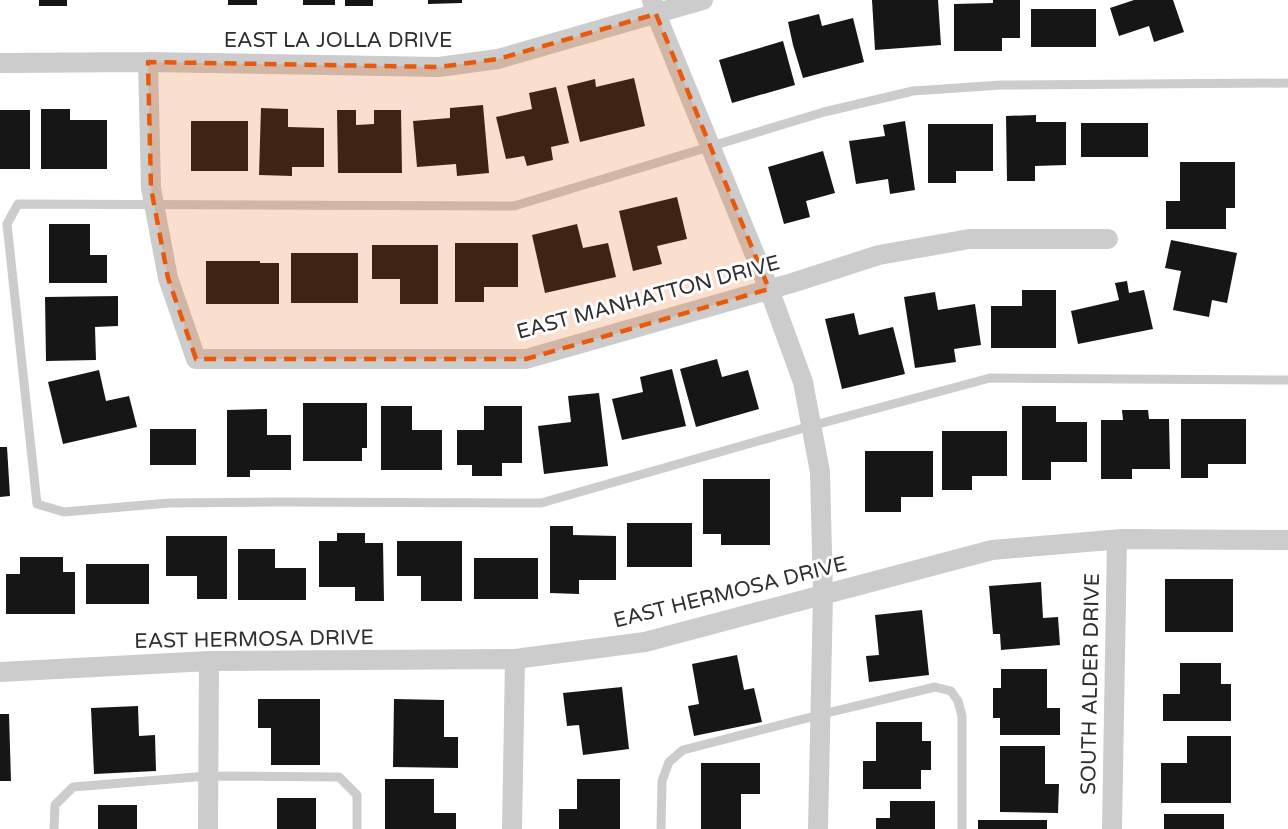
<svg xmlns="http://www.w3.org/2000/svg" width="1288" height="829" font-family="'Varela Round',sans-serif">
<style>
.building{fill:#161616}
.lines{fill:none;stroke-linecap:round;stroke-linejoin:round}
.service{stroke:#ccc;stroke-width:9}
.minor{stroke:#ccc;stroke-width:20}
.marked{fill:#e8590c;fill-opacity:0.2;stroke:#e8590c;stroke-width:4.5;stroke-dasharray:12 8;stroke-linejoin:round}
.labels{text-anchor:middle;stroke-width:6;stroke-linejoin:round;paint-order:stroke}
.street-label{font-size:21px;fill:#2f2f2f;stroke:#fff}
</style>
<rect width="100%" height="100%" fill="#fff"/>
<path class="building" d="M39 0H67V6H39Z
M228 0H257V5H228Z
M303 0H335V5H303Z
M345 0H373V6H345Z
M428 0H462V3L428 4Z
M872 0H938L941 45 875 50Z
M993 0H1020V38H1002V51H954V4L993 3Z
M1134 0H1173L1184 32 1154 42 1149 26 1119 36 1110 8Z
M1031 9H1096V47H1031Z
M819 14 822 26 853 18 864 62 803 78 793 45 788 22Z
M783 41 795 85 732 103 719 60Z
M634 78 645 126 580 142 567 86 595 79 596 87Z
M556 87 569 143 551 147 553 160 527 166 524 156 506 159 496 117 532 109 529 93Z
M483 105 489 173 457 176 456 164 417 167 413 121 450 118V108Z
M261 108 288 109V127L324 128V167H292V176L259 175Z
M41 109H70V120H107V169H41Z
M0 110H30V169H0Z
M337 110H356V125L374 124V110H401L402 173H338Z
M1036 115V122H1066V165L1035 166V181H1007L1006 116Z
M191 121H248V171H191Z
M905 121 915 190 890 194 888 179 856 184 849 141 885 136 883 125Z
M1081 123H1148V157H1081Z
M928 124H993V171H956V183H928Z
M823 151 835 193 806 201 810 217 784 224 768 167Z
M1180 162H1235V208H1226V229H1166V201H1180Z
M677 197 687 239 657 246 662 264 633 271 619 211Z
M49 224H90V255H107V283H49Z
M577 224 583 248 608 243 616 277 545 293 532 235Z
M1171 240 1237 253 1227 303 1212 300 1209 317 1173 310 1181 271 1165 268Z
M455 243H518V287H484V302H455Z
M372 245H438V304H400V279H372Z
M291 253H358V303H291Z
M206 261H260V263H279V304H206Z
M1127 281 1129 293 1144 290 1153 329 1078 344 1071 311 1119 300 1115 283Z
M1022 290H1056V348H991V306H1022Z
M935 292 938 310 975 304 981 345 954 349 956 362 915 368 904 297Z
M118 296V326L95 327 96 360 46 361 45 297Z
M854 313 859 335 893 327 905 374 842 389 825 319Z
M717 359 722 377 748 370 759 409 696 427 680 369Z
M672 369 686 426 622 440 612 399 643 392 640 377Z
M99 370 106 401 129 396 137 427 63 444 48 382Z
M599 393 608 466 544 474 538 426 571 422 568 396Z
M303 403H367V448H362V461H303Z
M381 406H412V430H442V470H381Z
M484 406H522V463H502V476H472V465H457V430H484Z
M1022 406H1056V422H1087V462H1051V480H1022Z
M267 409V435H291V470H250V477H227V410Z
M1122 410H1148L1149 419H1169L1170 469H1132V479H1101V420H1123Z
M1181 419H1246V464H1208V478H1181Z
M150 429H196V465H150Z
M942 431H1007V476H972V490H942Z
M0 447H7L10 496 0 497Z
M865 451H933V497H901V512H865Z
M703 479H770V545H721V534H703Z
M627 523H692V567H627Z
M550 526H573V535L616 536V580H579V594L550 593Z
M337 533H365V543H383L384 601H355V587H319V541H337Z
M166 536H227V599H197V576H166Z
M397 541H462V601H421V576H397Z
M238 549H275V568H306V600H238Z
M20 557H63V572H75V614H6V574H20Z
M474 558H538V599H474Z
M86 564H149V604H86Z
M1165 579H1233V632H1165Z
M1041 582 1043 618 1058 617 1060 645 1001 650 1000 634H993L989 586Z
M922 610 929 675 869 682 866 656 879 655 875 615Z
M737 655 744 690 754 688 762 722 694 736 688 706 699 704 692 664Z
M1180 663H1221V684H1231V721H1163V694H1180Z
M1001 669H1047V708H1060V735H1000V718H993V688H1001Z
M622 687 629 749 583 755 579 725 567 726 563 693Z
M258 699H320V765H271V728H258Z
M394 699 444 700V737H458V768L393 767Z
M138 706 139 736 155 735 156 771 94 774 91 708Z
M0 714H9L11 781H0Z
M876 722H922V741H931V770H921V789H863V761H876Z
M1187 736H1231V803H1161V763H1187Z
M1000 746H1045V784H1059L1058 813 1000 812Z
M701 763H760V794H741V829H701Z
M385 779H434V813H456V829H385Z
M577 779H620V829H559V809H577Z
M277 798H316V829H277Z
M890 801H935V829H876V818H890Z
M98 805H137V829H98Z
M1164 814H1224V829H1164Z
M978 820H1047V829H978Z"/>
<g class="lines">
<path class="service" d="M1288 83 1001 85 913 91 824 112 514 206 18 204 7 224 37 504 64 512 169 503 275 502 541 503 811 426 990 378 1288 380
M54 829 55 805 73 787 208 776 339 777 357 795V829
M661 829 662 781 669 762 683 750 831 712 935 687 951 691 958 701 962 716V829"/>
<path class="minor" d="M652 0 656 14 769 289 803 382 820 472 823 595 818 829
M148 62 151 188 168 278 196 359H526L792 283 879 255 969 239H1108
M0 63 148 62 439 67 498 59 703 0
M0 672 209 661 515 659 645 642 992 550 1122 539 1288 540
M208 829 209 661
M512 829 515 659
M1112 829 1117 540"/>
</g>
<path class="marked" d="M656 14 769 289 526 359H196L168 278 151 188 148 62 439 67 498 59Z"/>
<g class="labels">
<g class="street-label">
<text x="338" y="47">EAST LA JOLLA DRIVE</text>
<text transform="translate(648 297) rotate(-15)" y="7">EAST MANHATTON DRIVE</text>
<text transform="translate(730 592) rotate(-14)" y="7">EAST HERMOSA DRIVE</text>
<text transform="translate(254 639) rotate(-1)" y="7">EAST HERMOSA DRIVE</text>
<text transform="translate(1090 684) rotate(-89)" y="7">SOUTH ALDER DRIVE</text>
</g>
</g>
</svg>
